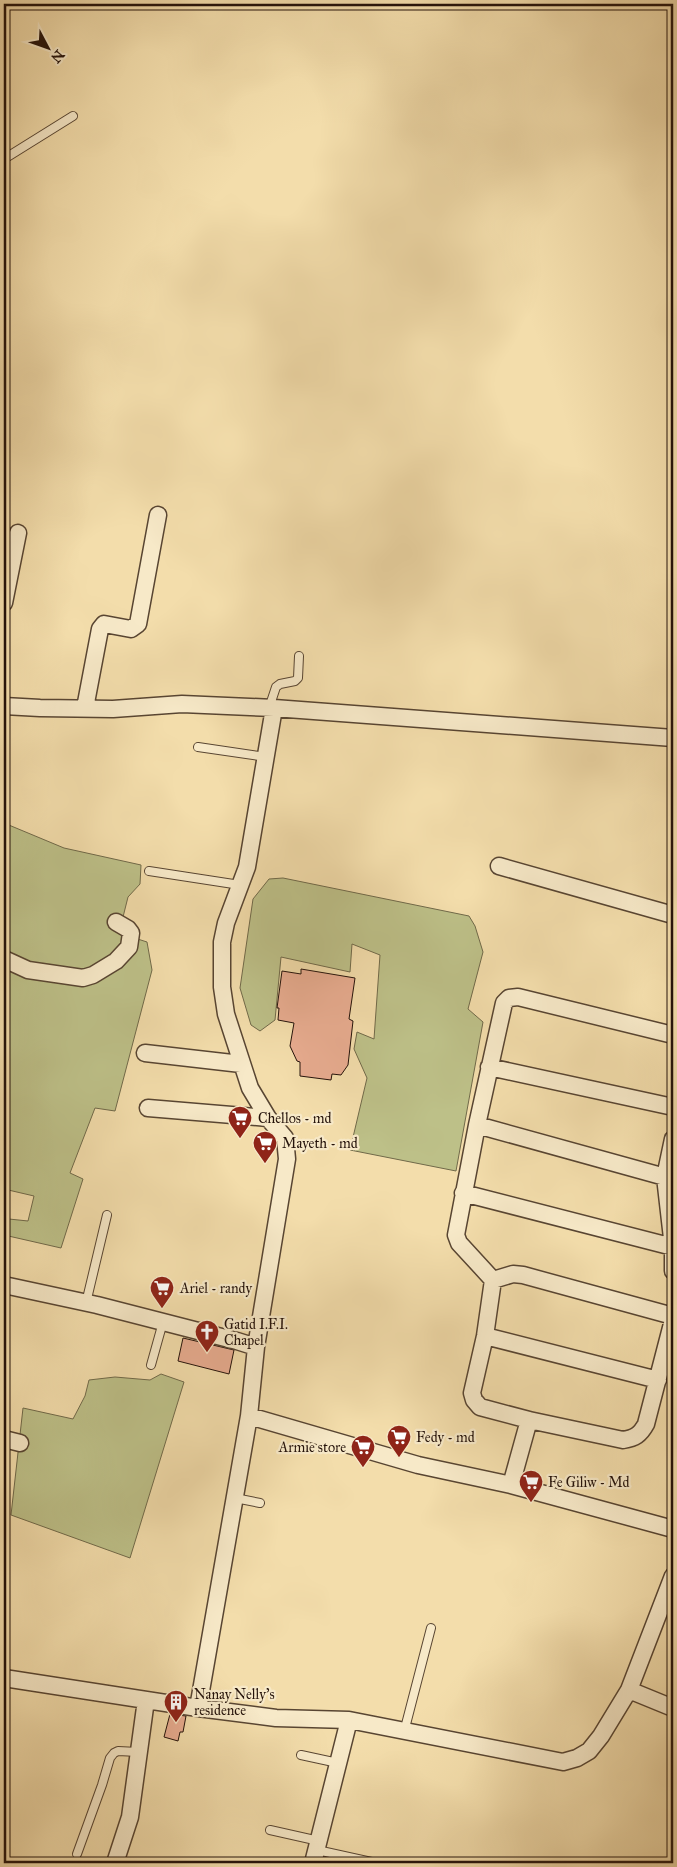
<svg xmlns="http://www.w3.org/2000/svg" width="677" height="1867" font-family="'IM FELL Great Primer',serif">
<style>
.green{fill:#bdc088;stroke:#706949}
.building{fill:#e8ac90;stroke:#24120a}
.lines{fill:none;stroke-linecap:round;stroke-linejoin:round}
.lane-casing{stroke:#584532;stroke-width:10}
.street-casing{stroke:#584532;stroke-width:19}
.lane{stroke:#f7e9c8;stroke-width:8}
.street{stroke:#f7e9c8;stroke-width:16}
.labels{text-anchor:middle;stroke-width:4.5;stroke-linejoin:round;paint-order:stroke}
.poi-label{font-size:14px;fill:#24120a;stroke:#f7e9c8;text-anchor:start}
</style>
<rect width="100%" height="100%" fill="#f3ddab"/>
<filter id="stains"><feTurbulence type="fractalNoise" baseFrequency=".004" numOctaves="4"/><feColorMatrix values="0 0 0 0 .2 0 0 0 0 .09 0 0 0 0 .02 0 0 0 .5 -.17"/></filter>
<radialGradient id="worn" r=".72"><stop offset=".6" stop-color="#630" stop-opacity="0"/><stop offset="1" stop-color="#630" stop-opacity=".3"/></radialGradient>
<path class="green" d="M4 823 64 848 141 865 140 884 128 897 119 933 147 942 152 970 115 1111 95 1108 70 1173 83 1179 61 1248 4 1235 9 1219 28 1221 34 1196 4 1189Z
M283 878 469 916 475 926 483 952 468 1009 483 1022 456 1171 350 1150 367 1078 354 1049 357 1032 374 1039 380 955 352 944 350 972 281 957 275 1020 260 1031 251 1025 240 988 253 899 269 879Z
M161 1374 184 1382 130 1558 11 1515 23 1408 73 1419 85 1396 89 1380 115 1377 150 1380Z"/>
<path class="building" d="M301 969 355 978 349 1019 353 1021 348 1065 341 1075 332 1074 331 1080 300 1076V1062L297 1061 290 1046 294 1023 278 1020 279 1008H277L282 971 301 974Z
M183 1338 234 1350 229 1374 178 1361Z
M170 1714 186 1716 183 1732H180L178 1741 164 1737Z"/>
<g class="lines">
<defs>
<path id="lane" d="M4 159 73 116
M269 708 276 687 280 684 295 681 298 678 299 656
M198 747 266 757
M149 871 240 885
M86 1303 107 1215
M151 1365 163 1322
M235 1498 260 1503
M404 1732 431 1628
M301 1755 338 1763
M270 1830 319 1841
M317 1850 376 1863
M77 1854 102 1785 110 1758 114 1753 118 1751 138 1752"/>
<path id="street" d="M4 603 18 533
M4 706 40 708 113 709 182 704 274 708 673 738
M85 708 100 629 104 624 131 629 138 624 158 515
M499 866 673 915
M4 959 28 970 83 978 93 975 116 961 129 947 131 933 128 929 116 922
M673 1035 518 997 509 998 504 1003 477 1125 456 1235 459 1243 493 1280 485 1336 472 1393 474 1400 480 1407 529 1420 623 1440C635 1438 640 1435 646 1424L673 1320
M145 1053 241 1064
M489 1067 673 1107
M148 1108 268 1118
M477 1125 665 1177
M673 1139 665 1177 673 1247V1271
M463 1193 673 1247
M493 1280 513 1274 523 1275 673 1316
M4 1285 97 1305 237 1341 256 1347
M485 1336 658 1380
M249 1416 418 1465 511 1485 673 1529
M4 1439 20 1443
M511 1485 529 1420
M4 1678 198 1708 276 1718 349 1720 563 1762 577 1758 589 1751 601 1736 629 1690 673 1576
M629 1690 673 1708
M198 1708 249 1416 256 1347 287 1159 285 1138 268 1118 250 1088 226 1014 222 987V942L226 923 247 867 274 708
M115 1863 130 1817 146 1700
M313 1863 349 1720"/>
</defs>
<use href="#lane" class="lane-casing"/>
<use href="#street" class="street-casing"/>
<use href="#lane" class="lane"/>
<use href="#street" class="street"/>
</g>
<defs>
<symbol id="supermarket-pin" viewBox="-11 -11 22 30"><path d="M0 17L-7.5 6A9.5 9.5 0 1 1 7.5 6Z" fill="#8f2418" stroke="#f7e9c8"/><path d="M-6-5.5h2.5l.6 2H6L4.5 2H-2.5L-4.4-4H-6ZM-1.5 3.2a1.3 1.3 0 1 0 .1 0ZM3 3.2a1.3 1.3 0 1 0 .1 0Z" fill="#fff"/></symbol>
<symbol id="church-pin" viewBox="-11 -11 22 30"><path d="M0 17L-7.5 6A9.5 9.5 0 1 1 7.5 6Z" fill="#8f2418" stroke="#f7e9c8"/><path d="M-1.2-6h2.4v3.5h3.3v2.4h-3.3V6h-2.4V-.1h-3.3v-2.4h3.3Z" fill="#fff"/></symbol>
<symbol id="building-pin" viewBox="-11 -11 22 30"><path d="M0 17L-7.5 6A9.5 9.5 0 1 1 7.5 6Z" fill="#8f2418" stroke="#f7e9c8"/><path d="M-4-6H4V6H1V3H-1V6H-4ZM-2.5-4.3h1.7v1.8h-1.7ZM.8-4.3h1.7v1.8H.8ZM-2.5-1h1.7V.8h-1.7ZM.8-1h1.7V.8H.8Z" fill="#fff"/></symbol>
</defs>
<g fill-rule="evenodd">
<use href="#supermarket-pin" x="226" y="1104" width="28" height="38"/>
<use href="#supermarket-pin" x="251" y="1129" width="28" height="38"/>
<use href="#supermarket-pin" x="148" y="1274" width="28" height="38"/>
<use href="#church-pin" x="193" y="1318" width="28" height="38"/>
<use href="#supermarket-pin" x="385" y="1423" width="28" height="38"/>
<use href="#supermarket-pin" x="349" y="1433" width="28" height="38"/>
<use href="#supermarket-pin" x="517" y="1468" width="28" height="38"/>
<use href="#building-pin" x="162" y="1688" width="28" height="38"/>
</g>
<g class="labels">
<g class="poi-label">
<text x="258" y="1123">Chellos - md</text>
<text x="282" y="1148">Mayeth - md</text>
<text x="180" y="1293">Ariel - randy</text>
<text x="224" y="1329">Gatid I.F.I.<tspan x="224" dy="16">Chapel</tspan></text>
<text x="416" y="1442">Fedy - md</text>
<text x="346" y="1452" text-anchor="end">Armie store</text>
<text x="548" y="1487">Fe Giliw - Md</text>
<text x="194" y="1699">Nanay Nelly's<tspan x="194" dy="16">residence</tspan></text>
</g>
</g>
<rect width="677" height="1867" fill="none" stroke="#f3ddab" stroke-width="20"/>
<rect x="5" y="5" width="667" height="1857" fill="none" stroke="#24120a" stroke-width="2.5"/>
<rect x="10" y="10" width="657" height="1847" fill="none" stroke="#24120a"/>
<g transform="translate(48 48) rotate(131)" stroke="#f7e9c8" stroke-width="4" paint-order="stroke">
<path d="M0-4L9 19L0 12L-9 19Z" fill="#24120a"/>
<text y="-8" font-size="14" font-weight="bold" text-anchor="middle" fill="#24120a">N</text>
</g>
<rect width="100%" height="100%" filter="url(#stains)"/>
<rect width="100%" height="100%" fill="url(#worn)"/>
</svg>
